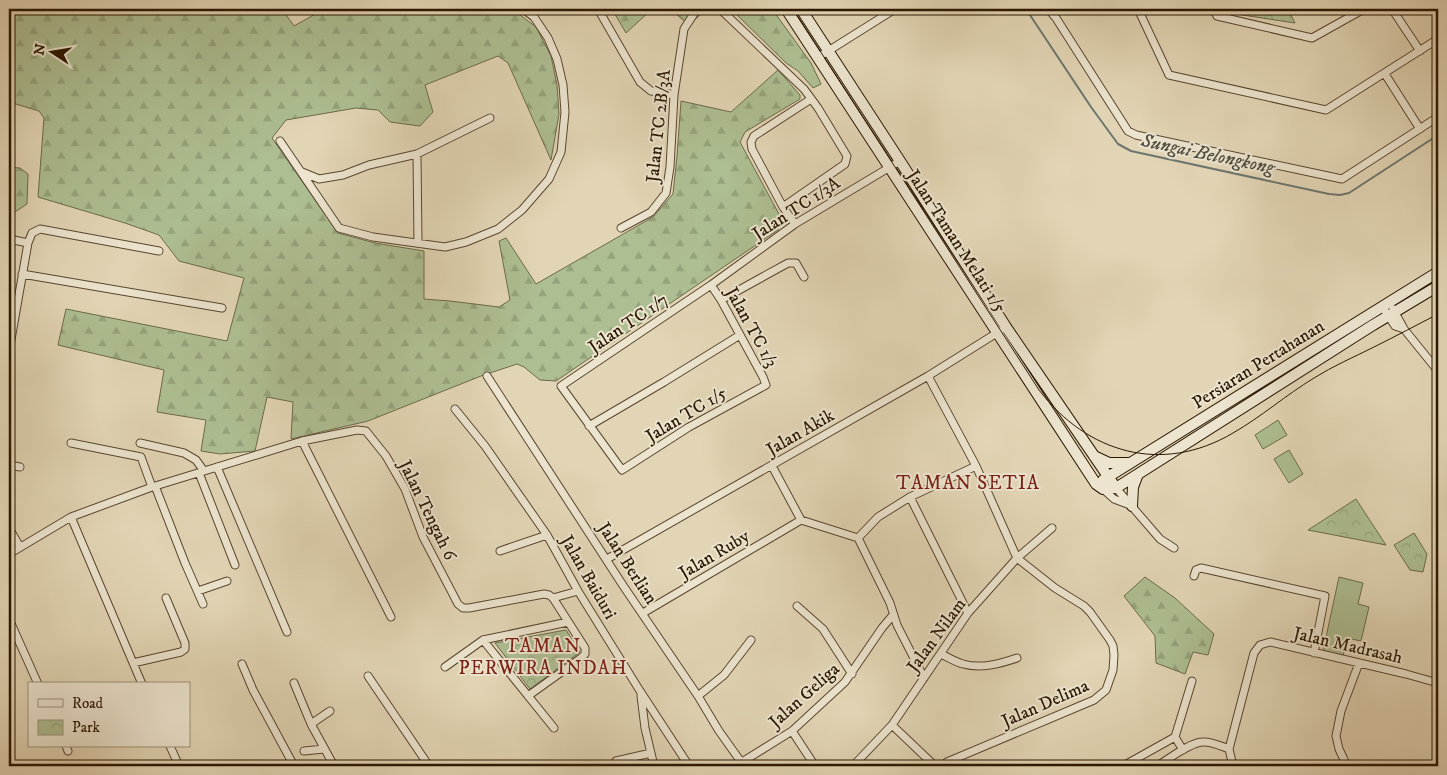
<svg xmlns="http://www.w3.org/2000/svg" width="1447" height="775" font-family="'IM FELL DW Pica',serif">
<style>
.green{fill:#adbe92;stroke:#6c6a4a}
.forest{fill:url(#forest-firs);stroke:#6c6a4a}
.park{fill:url(#park-crowns);stroke:#6c6a4a}
.lines{fill:none;stroke-linecap:round;stroke-linejoin:round}
.stream{stroke:#6c766e;stroke-width:2}
.street-casing{stroke:#58462e;stroke-width:9}
.secondary-casing{stroke:#2a1701;stroke-width:12}
.street{stroke:#ece4cf;stroke-width:7}
.secondary{stroke:#ece4cf;stroke-width:10}
.tram{stroke:#2a1701;stroke-width:1}
.labels{text-anchor:middle;stroke-width:4;stroke-linejoin:round;paint-order:stroke}
.street-label{font-size:18px;fill:#2a1701;stroke:#ece4cf}
.water-label{font-size:19px;font-style:italic;fill:#504f41;stroke:#ece4cf}
.neighbourhood-label{font-size:19px;letter-spacing:1px;fill:#7a1f14;stroke:#ece4cf}
</style>
<defs>
<pattern id="forest-firs" width="22" height="20" patternUnits="userSpaceOnUse" patternTransform="scale(1.25)"><rect width="22" height="20" fill="#adbe92"/><path d="M5 1l3.5 6h-7zM16 11l3.5 6h-7z" fill="#95a37c"/></pattern>
<pattern id="park-crowns" width="20" height="18" patternUnits="userSpaceOnUse" patternTransform="scale(1.25)"><rect width="20" height="18" fill="#adbe92"/><path d="M2 6a3 3 0 1 1 6 0M12 15a3 3 0 1 1 6 0" fill="none" stroke="#95a37c"/></pattern>
</defs>
<rect width="100%" height="100%" fill="#e2d5b5"/>
<filter id="stains"><feTurbulence type="fractalNoise" baseFrequency=".004" numOctaves="4"/><feColorMatrix values="0 0 0 0 .2 0 0 0 0 .09 0 0 0 0 .02 0 0 0 .5 -.17"/></filter>
<radialGradient id="worn" r=".72"><stop offset=".6" stop-color="#630" stop-opacity="0"/><stop offset="1" stop-color="#630" stop-opacity=".3"/></radialGradient>
<path class="green" d="M1278 420 1287 435 1263 449 1255 435Z
M1289 450 1303 474 1289 483 1274 459Z
M1339 577 1363 583 1358 604 1369 607 1361 641 1347 638 1343 656 1323 651Z"/>
<path class="forest" d="M9 9H282L294 26 324 9H512L536 27 551 56 557 85 559 114 551 160 508 63 498 56 425 85 433 112 420 126 390 122 378 110 356 108 286 120 272 138 338 233 375 243 424 251V299L450 301 499 307 510 300 499 241 506 238 536 284 653 217 673 194 677 156 681 101 731 112 778 70 800 95V99L745 132 740 142 780 216 778 230 556 381 540 380 524 367 517 364 481 376 368 421 291 439 293 402 267 397 255 451 220 454 201 451 206 420 157 412 164 370 58 345 66 309 227 341 244 278 179 261 159 235 125 223 38 197 44 118 39 111 9 102Z
M612 9H648L650 11 626 33Z
M670 9H704L698 17 688 24Z
M731 9H772L811 63 821 84 813 88 798 71 786 63Z
M9 167 20 168 28 174 27 204 15 212 9 211Z
M1145 577 1175 598 1214 634 1208 655 1193 652 1185 674 1156 663 1155 636 1124 596Z"/>
<path class="park" d="M1233 9H1288L1295 23 1236 14Z
M1356 499 1386 545 1308 530Z
M1414 533 1427 554 1423 572 1410 570 1394 545Z
M566 630 580 652 530 689 495 643Z"/>
<g class="lines">
<path class="stream" d="M1026 9 1091 107 1118 144 1131 151 1329 194 1340 195 1349 193 1438 135"/>
<defs>
<path id="street" d="M598 9 640 82 651 91 674 95
M720 9 804 89 818 108 847 156 845 164 783 207
M1048 9 1056 18 1128 131 1136 135 1342 179 1438 117
M1138 9 1169 75 1326 110 1438 39
M1213 9 1217 16 1312 38 1364 9
M1392 9 1420 51
M817 58 895 9
M1385 74 1420 129
M280 141 339 228 373 237 445 247 466 242 498 229 522 210 549 179 561 152 565 112 563 85 557 59 548 38 534 17 523 9
M417 154 418 243
M302 172 319 179 343 175 369 165 417 154 490 118
M795 224 783 207 752 149 751 142 754 136 811 99
M621 228 651 212 666 193 670 167 674 95 684 29 697 9
M9 239 28 243
M22 274 222 308
M711 285 721 300 763 377 766 385 689 427 622 470 561 386 711 285 795 224 900 161
M721 300 788 263H796L804 277
M1382 306 1395 326 1404 329
M1393 309 1404 329 1438 371
M9 351 28 243 32 233 40 229 159 251
M487 376 624 587 698 696 719 731 744 766
M928 376 976 466 1017 558 1055 588 1084 606 1090 612 1110 640 1113 646 1114 655 1113 670 1106 690 1094 700 947 762 942 766
M455 409 485 446 547 535 578 591 640 691 689 766
M589 426 664 382 740 335
M302 441 391 617
M71 443 141 457 152 487
M140 443 184 453 196 460 204 471
M9 465 20 467
M772 466 801 520 858 538 890 603 897 625 924 678
M217 467 287 632
M199 473 235 565
M155 486 185 563 203 604
M1116 488 1160 539 1174 548
M1103 489 1114 499 1130 505
M910 497 968 613
M71 517 142 684
M9 528 20 547
M858 538 878 517 910 497 976 466
M500 551 547 535
M9 554 71 517 152 487 302 441 357 430 366 431 386 456 405 489 423 537 458 604 463 608H469L544 594 549 595 553 598 585 648V654L581 658 528 696
M607 559 928 376 1000 331
M1194 576 1196 570 1201 568 1325 596 1314 653
M198 591 227 581
M553 598 578 591
M797 606 823 629 852 674
M643 613 801 520
M9 619 38 684
M483 640 554 728
M941 654C948 657 955 662 963 664 981 669 999 664 1017 658
M133 663 181 652 185 649V643L166 598
M242 664 253 690 294 766
M445 667 483 640 568 622
M368 676 429 766
M294 683 311 724
M641 696 645 728 654 766
M698 696 724 675 751 640
M330 711 311 724 334 766
M892 725 935 766
M792 731 815 766
M1175 737 1183 750
M66 746 68 751
M170 746 179 766
M304 751 324 749
M742 762 792 731 845 682 882 628 893 615
M616 766V761L651 753
M853 766 892 725 968 613 1017 558 1052 528
M1123 766 1175 737 1192 681
M1157 766C1169 759 1189 743 1202 742 1211 741 1221 746 1229 749
M1233 766 1229 749 1254 653 1260 645 1270 642 1406 674 1438 683
M1347 766 1339 749 1336 736 1341 711 1359 663"/>
<path id="secondary" d="M786 9 1096 484 1103 489 1116 488 1373 325 1438 286
M801 9 900 161 1006 327 1116 488
M1094 456 1109 463H1128
M1103 480 1438 272
M1132 506 1133 487 1138 474"/>
</defs>
<use href="#street" class="street-casing"/>
<use href="#secondary" class="secondary-casing"/>
<use href="#street" class="street"/>
<use href="#secondary" class="secondary"/>
<path class="tram" d="M793 9 1039 390C1087 453 1162 475 1233 433 1261 417 1286 395 1314 378 1333 366 1354 357 1374 347 1396 336 1417 325 1438 314"/>
</g>
<g class="labels">
<g class="street-label">
<text transform="translate(658 126) rotate(-84)" y="6">Jalan TC 2B/3A</text>
<text transform="translate(796 208) rotate(-33)" y="6">Jalan TC 1/3A</text>
<text transform="translate(957 241) rotate(57)" y="6">Jalan Taman Melati 1/5</text>
<text transform="translate(628 323) rotate(-34)" y="6">Jalan TC 1/7</text>
<text transform="translate(752 327) rotate(61)" y="6">Jalan TC 1/3</text>
<text transform="translate(1258 364) rotate(-32)" y="6">Persiaran Pertahanan</text>
<text transform="translate(686 414) rotate(-31)" y="6">Jalan TC 1/5</text>
<text transform="translate(800 432) rotate(-30)" y="6">Jalan Akik</text>
<text transform="translate(428 510) rotate(64)" y="6">Jalan Tengah 6</text>
<text transform="translate(714 554) rotate(-31)" y="6">Jalan Ruby</text>
<text transform="translate(628 563) rotate(57)" y="6">Jalan Berlian</text>
<text transform="translate(589 577) rotate(60)" y="6">Jalan Baiduri</text>
<text transform="translate(936 635) rotate(-54)" y="6">Jalan Nilam</text>
<text transform="translate(1348 645) rotate(13)" y="6">Jalan Madrasah</text>
<text transform="translate(804 695) rotate(-42)" y="6">Jalan Geliga</text>
<text transform="translate(1045 703) rotate(-24)" y="6">Jalan Delima</text>
</g>
<g class="water-label">
<text transform="translate(1208 153) rotate(12)" y="7">Sungai Belongkong</text>
</g>
<g class="neighbourhood-label">
<text x="968" y="489">TAMAN SETIA</text>
<text x="543" y="652">TAMAN<tspan x="543" dy="22">PERWIRA INDAH</tspan></text>
</g>
</g>
<rect width="1447" height="775" fill="none" stroke="#e2d5b5" stroke-width="30"/>
<rect x="10" y="10" width="1427" height="755" fill="none" stroke="#2a1701" stroke-width="2.5"/>
<rect x="15" y="15" width="1417" height="745" fill="none" stroke="#2a1701"/>
<rect x="28" y="682" width="162" height="65" fill="#ece4cf" stroke="#9e927d"/>
<rect x="38" y="699" width="25" height="8" fill="#ece4cf" stroke="#9e927d"/>
<text x="72" y="708" font-size="15" fill="#2a1701">Road</text>
<rect x="38" y="720" width="25" height="15" fill="url(#park-crowns)" stroke="#9e927d"/>
<text x="72" y="732" font-size="15" fill="#2a1701">Park</text>
<g transform="translate(52 52) rotate(282)" stroke="#ece4cf" stroke-width="4" paint-order="stroke">
<path d="M0-4L9 19L0 12L-9 19Z" fill="#2a1701"/>
<text y="-8" font-size="14" font-weight="bold" text-anchor="middle" fill="#2a1701">N</text>
</g>
<rect width="100%" height="100%" filter="url(#stains)"/>
<rect width="100%" height="100%" fill="url(#worn)"/>
</svg>
